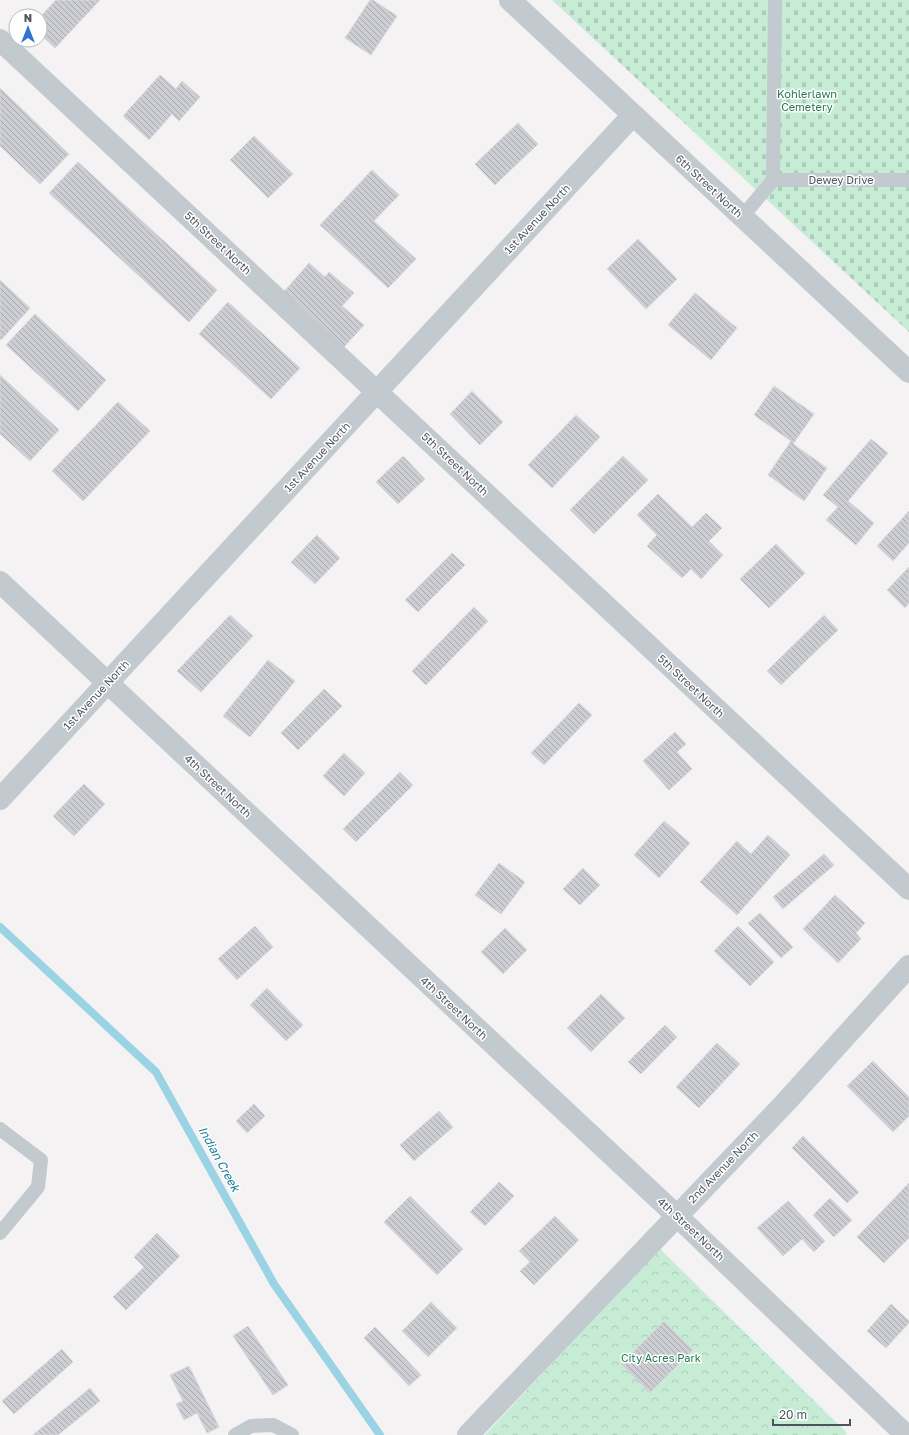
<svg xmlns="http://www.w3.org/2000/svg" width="909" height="1435" font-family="'Golos Text',sans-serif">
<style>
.forest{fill:url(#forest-crowns)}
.cemetery{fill:url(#cemetery-stones)}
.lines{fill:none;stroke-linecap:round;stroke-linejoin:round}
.stream{stroke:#99d3e4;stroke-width:8}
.building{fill:url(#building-back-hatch);stroke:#d7d8dd}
.service{stroke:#c2c9cf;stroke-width:14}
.minor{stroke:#c2c9cf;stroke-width:22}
.tertiary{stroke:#c2c9cf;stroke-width:22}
.labels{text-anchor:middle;stroke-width:3;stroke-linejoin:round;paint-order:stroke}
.park-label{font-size:11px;fill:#22794f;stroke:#fff}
.street-label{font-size:11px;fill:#4c555e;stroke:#fff}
.water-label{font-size:12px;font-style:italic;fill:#1b7c99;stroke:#fff}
</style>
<defs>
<pattern id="forest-crowns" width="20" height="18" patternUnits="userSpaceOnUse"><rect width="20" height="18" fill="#c7ecd6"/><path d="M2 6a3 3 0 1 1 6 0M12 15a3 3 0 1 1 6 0" fill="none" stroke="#adccba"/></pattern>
<pattern id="cemetery-stones" width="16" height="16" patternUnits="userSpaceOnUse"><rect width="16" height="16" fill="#c7ecd6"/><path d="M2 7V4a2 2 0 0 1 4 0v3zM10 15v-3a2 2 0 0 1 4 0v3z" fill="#adccba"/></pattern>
<pattern id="building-back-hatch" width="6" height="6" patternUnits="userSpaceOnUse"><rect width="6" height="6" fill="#cdced4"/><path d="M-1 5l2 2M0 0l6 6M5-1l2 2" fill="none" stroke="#a9aaaf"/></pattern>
</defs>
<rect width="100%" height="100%" fill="#f4f2f2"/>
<path class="forest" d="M659 1248 847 1433 845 1435H485Z"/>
<path class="cemetery" d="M552 0H909V332Z"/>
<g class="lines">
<path class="stream" d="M0 927 156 1072 274 1284 380 1435"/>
</g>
<path class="building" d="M56 0H100L55 48 40 34V17Z
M370 0H373L397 16 371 55 345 38Z
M160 75 176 89 182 81 200 97 179 121 172 114 149 140 123 116Z
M0 88 69 154 40 184 0 146Z
M518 123 538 144 495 185 475 164Z
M254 136 293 174 268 198 230 160Z
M78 162 217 290 189 322 49 193Z
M372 170 399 195 374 221 416 259 388 288 320 225Z
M638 239 677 279 646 309 607 269Z
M309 263 325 277 329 272 354 293 342 306 364 325 343 348 282 294Z
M0 280 30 308 1 340 0 339Z
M695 293 737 328 711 360 668 325Z
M228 302 300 368 271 399 199 334Z
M35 314 106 380 78 411 6 345Z
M0 375 59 430 30 461 0 434Z
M774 386 814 414 793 444 827 468 804 501 768 475 791 441 754 415Z
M472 391 503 422 480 445 450 414Z
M118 402 150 431 83 501 52 471Z
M576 415 600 437 552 488 528 465Z
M871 439 888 453 848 501 874 523 856 545 826 520 838 507 823 495Z
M403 456 425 479 398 504 376 482Z
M623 456 648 480 594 534 570 510Z
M658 494 692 527 706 513 722 528 709 541 723 555 701 579 691 569 682 578 647 546 657 535 637 515Z
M909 511V543L893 561 877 546Z
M317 535 340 558 315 584 291 562Z
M776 544 805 573 769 608 740 579Z
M452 553 465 565 418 612 405 600Z
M909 567V603L905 608 887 590Z
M474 607 488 621 426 685 412 671Z
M230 615 253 636 201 692 177 671Z
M824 615 838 630 781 685 767 671Z
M268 660 295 681 250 737 223 716Z
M324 689 342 706 298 750 281 733Z
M579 703 592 715 544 765 531 753Z
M675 732 686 744 677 752 692 769 669 790 643 761Z
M344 753 365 773 344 796 323 776Z
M400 772 413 785 356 842 343 829Z
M84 784 105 804 74 836 53 816Z
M664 821 690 843 659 878 634 855Z
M768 835 790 855 737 915 700 882 737 841 751 854Z
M824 854 834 865 783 909 773 897Z
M499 863 525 882 501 914 475 895Z
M583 868 600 885 580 905 563 889Z
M835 895 865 923 856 933 861 939 838 963 803 929Z
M760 913 793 947 781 958 748 923Z
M255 926 273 947 237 980 218 959Z
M738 926 774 962 750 986 714 951Z
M505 928 527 950 503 974 481 952Z
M267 988 303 1025 286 1041 250 1005Z
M601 994 625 1018 591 1052 567 1028Z
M665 1025 677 1037 641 1074 628 1062Z
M717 1043 740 1064 699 1108 676 1087Z
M873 1061 909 1097V1116L893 1132 847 1086Z
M254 1104 265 1116 247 1133 236 1121Z
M439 1111 453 1127 414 1161 400 1145Z
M803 1136 859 1192 847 1203 792 1148Z
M499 1182 514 1196 485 1226 470 1212Z
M909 1183V1238L884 1263 857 1237Z
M410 1196 463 1249 437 1275 384 1222Z
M830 1198 852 1220 834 1237 813 1215Z
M788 1201 825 1241 814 1252 802 1239 783 1256 757 1228Z
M555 1216 579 1240 534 1285 520 1271 530 1262 519 1251Z
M157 1233 180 1256 126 1310 113 1297 144 1267 134 1257Z
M431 1302 457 1328 428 1357 402 1331Z
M891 1304 909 1321V1323L886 1348 867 1331Z
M664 1321 693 1350 650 1393 621 1364Z
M248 1326 288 1385 273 1395 233 1336Z
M375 1327 421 1375 409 1386 364 1338Z
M62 1349 73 1362 14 1414 2 1401Z
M189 1366 219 1427 207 1433 197 1413 184 1420 176 1404 183 1401 170 1375Z
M90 1388 100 1401 58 1435H34V1434Z"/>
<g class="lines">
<path class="service" d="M773 180H909
M742 217 773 180 775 0
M0 1129 41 1160 38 1187 0 1233
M235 1435 251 1426 273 1425 292 1435"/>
<path class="minor" d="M0 40 909 889
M0 582 677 1216 906 1435
M0 799 633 115
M468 1435 785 1103 909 966"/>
<path class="tertiary" d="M510 0 909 372"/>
</g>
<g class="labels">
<g class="park-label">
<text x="807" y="98">Kohlerlawn<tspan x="807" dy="13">Cemetery</tspan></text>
<text x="661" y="1362">City Acres Park</text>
</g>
<g class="street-label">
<text x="841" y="184">Dewey Drive</text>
<text transform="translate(709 186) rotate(43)" y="4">6th Street North</text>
<text transform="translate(537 219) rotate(-47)" y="4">1st Avenue North</text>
<text transform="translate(218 243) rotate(43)" y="4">5th Street North</text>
<text transform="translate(317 457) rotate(-47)" y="4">1st Avenue North</text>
<text transform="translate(455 464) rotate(43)" y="4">5th Street North</text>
<text transform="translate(691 686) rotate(43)" y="4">5th Street North</text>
<text transform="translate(96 695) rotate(-47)" y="4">1st Avenue North</text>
<text transform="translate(218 786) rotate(43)" y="4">4th Street North</text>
<text transform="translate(454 1008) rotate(43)" y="4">4th Street North</text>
<text transform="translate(723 1167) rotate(-46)" y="4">2nd Avenue North</text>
<text transform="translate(691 1229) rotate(43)" y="4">4th Street North</text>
</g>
<g class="water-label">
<text transform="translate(219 1159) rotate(61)" y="4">Indian Creek</text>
</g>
</g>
<g transform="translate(28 28)"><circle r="19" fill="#ffffff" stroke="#b7bbbf"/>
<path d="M0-3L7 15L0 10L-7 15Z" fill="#2e73d2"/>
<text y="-6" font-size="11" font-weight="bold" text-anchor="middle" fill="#4c555e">N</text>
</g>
<path d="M773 1419v6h77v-6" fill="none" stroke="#4c555e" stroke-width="2"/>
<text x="779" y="1419" font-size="12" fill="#4c555e" stroke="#ffffff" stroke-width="3" paint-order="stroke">20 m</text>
</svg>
